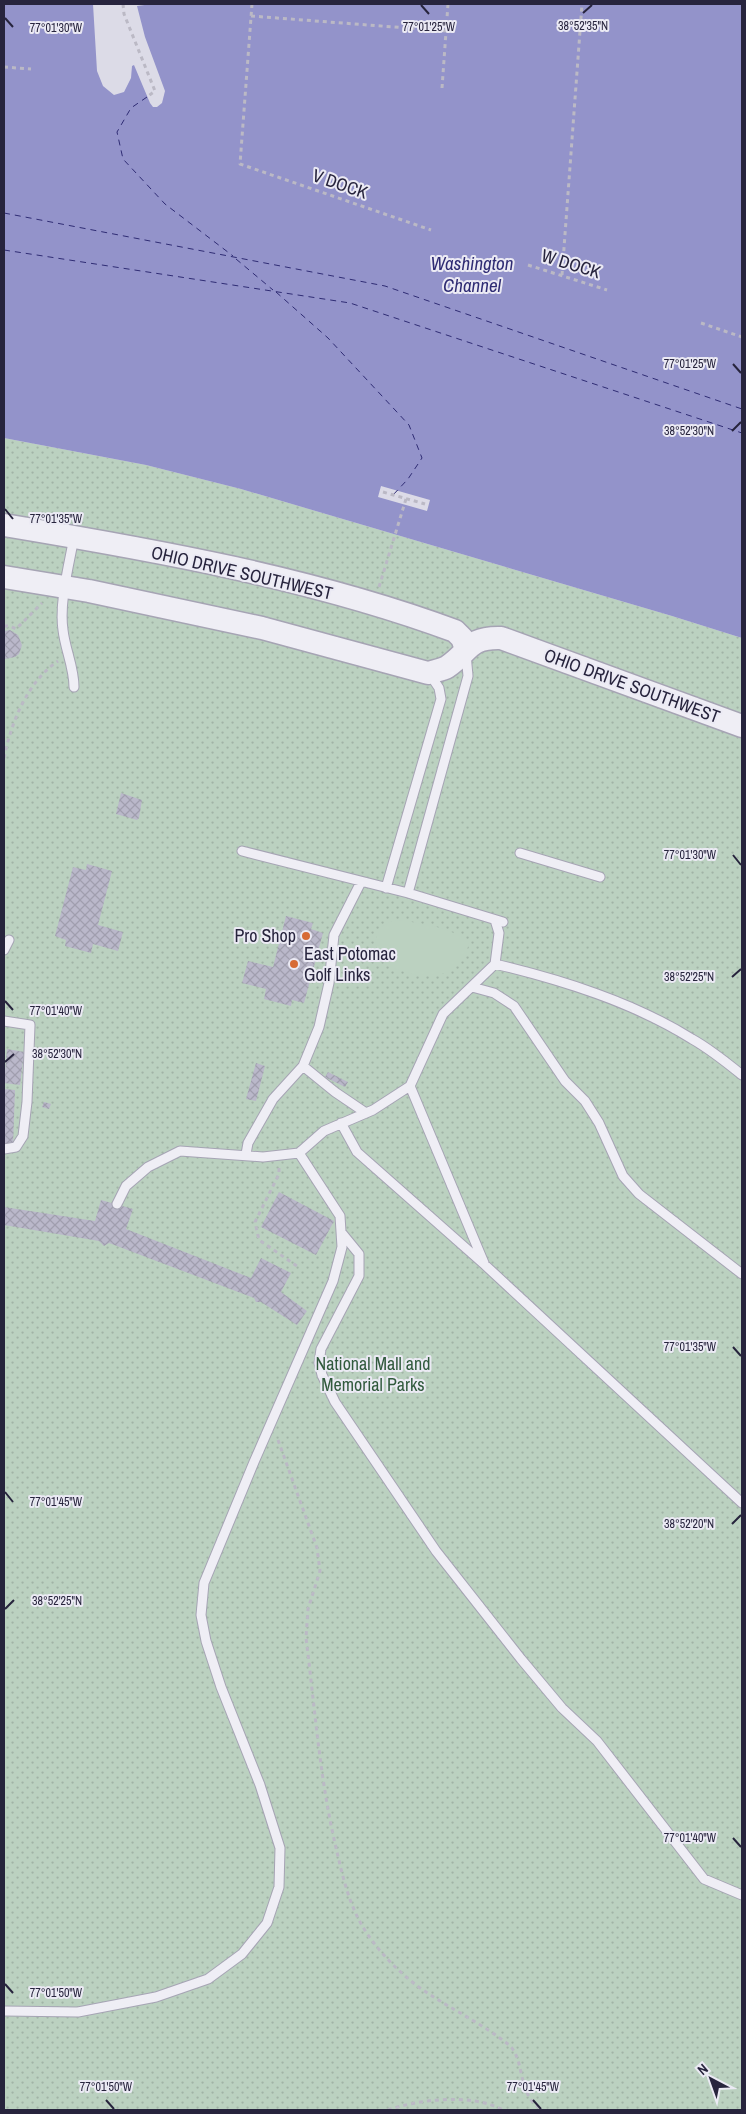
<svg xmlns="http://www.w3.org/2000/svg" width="746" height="2114" font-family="'Archivo Narrow',sans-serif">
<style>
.green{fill:url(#green-dots)}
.pitch{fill:#bbd1c0}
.water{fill:#9393ca}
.pier{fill:#dcdbe7}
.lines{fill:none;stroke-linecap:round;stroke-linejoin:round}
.ferry{stroke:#2f2c74;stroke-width:1;stroke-dasharray:6 5;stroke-linecap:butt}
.building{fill:url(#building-cross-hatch)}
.service-casing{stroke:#a6a4b4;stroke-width:11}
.tertiary-casing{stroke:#a6a4b4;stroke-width:25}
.path{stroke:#bbb9c5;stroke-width:3;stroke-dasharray:4 4;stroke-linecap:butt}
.service{stroke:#efeef5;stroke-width:9}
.tertiary{stroke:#efeef5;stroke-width:22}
.ticks{fill:none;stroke:#27243d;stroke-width:2}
.poi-dot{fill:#d76b35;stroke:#ebeaf4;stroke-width:2}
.labels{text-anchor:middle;stroke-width:4;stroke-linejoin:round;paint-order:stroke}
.street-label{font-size:18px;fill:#27243d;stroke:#ebeaf4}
.poi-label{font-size:18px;fill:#27243d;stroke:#ebeaf4;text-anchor:end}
.park-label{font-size:18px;fill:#315a3d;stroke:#ebeaf4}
.water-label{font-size:19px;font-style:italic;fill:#2f2c74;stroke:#ebeaf4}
.ticks-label{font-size:12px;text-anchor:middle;fill:#27243d;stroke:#ebeaf4;stroke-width:4;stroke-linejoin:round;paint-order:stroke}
</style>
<defs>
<pattern id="green-dots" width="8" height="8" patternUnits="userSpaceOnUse" patternTransform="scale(1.25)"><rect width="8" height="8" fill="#bbd1c0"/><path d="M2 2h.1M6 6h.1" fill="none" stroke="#a1b3a6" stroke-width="1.8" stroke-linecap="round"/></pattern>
<pattern id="building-cross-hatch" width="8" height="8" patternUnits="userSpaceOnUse" patternTransform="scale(1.25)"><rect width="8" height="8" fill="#bab8ca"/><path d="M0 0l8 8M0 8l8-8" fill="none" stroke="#a09eae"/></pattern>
</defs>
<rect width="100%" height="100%" fill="#dcdbe7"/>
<path class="green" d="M4 438 146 465 241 489 672 616 742 638V2110H4Z"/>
<path class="pitch" d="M394 920C418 922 450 927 469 942L466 955 454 968 438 976H419L392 968 378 956 375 940 381 927Z"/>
<path class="water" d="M4 4H742V638L672 616 241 489 146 465 4 438Z"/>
<path class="pier" d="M93 4H152L137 6 145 37 165 91 162 103 157 107H153L150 103 134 65 132 66 131 78 124 92 114 95 103 86 97 71Z
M381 486 430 500 427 511 378 497Z"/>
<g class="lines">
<path class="ferry" d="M147 97 131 108 117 132 123 159 165 204 233 256
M4 213 385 286 742 409
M4 250 350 303 742 433
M236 259 273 290
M276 292 328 338 409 425 422 458 408 479 393 495"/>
</g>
<path class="building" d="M10 630 18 635 22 645 19 654 15 657 5 659 4 631Z
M121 793 142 800 139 818 137 820 116 814Z
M87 864 112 871 98 925 123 932 118 951 93 944 91 953 65 946 66 940 55 936 73 867 86 870Z
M286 916 313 923 311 929 323 933 304 1003 292 1000 291 1006 264 999 266 989 242 983 248 961 273 967Z
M7 1049 24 1052 20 1085 4 1083Z
M256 1063 265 1066 256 1101 246 1099Z
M328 1072 348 1082 345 1087 325 1077Z
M4 1089 15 1090 13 1145 4 1144Z
M44 1102 51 1104 49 1109 42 1107Z
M279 1192 334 1221 316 1255 261 1227Z
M101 1200 133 1209 126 1229 251 1278 261 1258 291 1273 281 1292 307 1311 297 1325 261 1302H256L254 1298 109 1243 104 1246 99 1241 4 1225V1207L95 1221Z"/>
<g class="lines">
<defs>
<path id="service" d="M74 537C69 565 59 602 63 630 65 649 74 667 74 687
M242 851 408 893 503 922
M520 853 600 877
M386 888 441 699 439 688 429 673
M408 893 468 676 466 654
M4 950 9 940
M495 964 499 933 495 920
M472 987 494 993 514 1006 565 1081 585 1101 599 1123 623 1176 639 1194 742 1274
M4 1021 30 1025 27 1102 23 1136 16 1147 4 1149
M303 1066 335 1092 366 1113
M410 1086 484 1263
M341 1123 357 1152 485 1265 742 1503
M246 1154 248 1143 273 1099 303 1066 319 1027 329 983 334 935 361 882
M117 1204 126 1186 148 1167 180 1151 263 1157 299 1153 324 1131 373 1110 410 1086 443 1014 495 964C562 980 633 1002 692 1039 710 1049 726 1062 742 1075
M341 1232 359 1254V1276L321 1349 319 1363 322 1375 335 1402 436 1551 521 1659 562 1708 597 1741 704 1879 742 1895
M4 2011 78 2012 156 1997 208 1979 242 1954 267 1923 279 1887 280 1848 260 1785 221 1687 206 1641 201 1615 204 1583 254 1462 333 1281 342 1247 340 1216 299 1153"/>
<path id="tertiary" d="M4 525C154 550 312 578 455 631L462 638 466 649
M4 577 89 591 262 628 428 673C434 671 442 670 447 667 470 652 467 637 501 638L742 726"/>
</defs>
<use href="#service" class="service-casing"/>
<use href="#tertiary" class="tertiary-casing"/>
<path class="path" d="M123 4 124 14 155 91 147 97
M252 4 240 164 431 230
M251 16 446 31
M4 67 31 69
M442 88 448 4
M528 265 607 290
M562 275 582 4
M701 323 742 337
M383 492 425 504
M379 587 406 499
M4 626H10L16 629 42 603
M4 758C11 723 27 682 58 661
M279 1168V1174L255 1222 259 1240 297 1266
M278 1440 317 1548 320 1571 308 1609 306 1638C315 1709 320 1782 337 1852 342 1874 348 1899 359 1920 370 1941 387 1960 405 1976 436 2003 477 2019 509 2045 526 2060 516 2096 543 2110
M388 2110C420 2099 472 2093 503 2110"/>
<use href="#service" class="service"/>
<use href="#tertiary" class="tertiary"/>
</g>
<path class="ticks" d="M421 5 429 14M583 13 592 5M5 18 13 27M733 364 741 373M732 431 741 422M5 509 13 519M733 855 741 865M732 977 741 969M5 1001 13 1010M5 1062 14 1054M733 1347 741 1356M5 1492 13 1502M732 1524 741 1515M5 1609 14 1600M733 1838 741 1847M5 1984 13 1993M106 2100 114 2109M533 2100 541 2109"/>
<g class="poi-dot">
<circle cx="306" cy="936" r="5"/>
<circle cx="294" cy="964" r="5"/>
</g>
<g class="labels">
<g class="street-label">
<text transform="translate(340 184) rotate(19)" y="6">V DOCK</text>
<text transform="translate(571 264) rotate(17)" y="6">W DOCK</text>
<text transform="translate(242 573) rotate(13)" y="6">OHIO DRIVE SOUTHWEST</text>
<text transform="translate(632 686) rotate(20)" y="6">OHIO DRIVE SOUTHWEST</text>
</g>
<g class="poi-label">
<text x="296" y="942">Pro Shop</text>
<text x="304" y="960" text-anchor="start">East Potomac<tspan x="304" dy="21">Golf Links</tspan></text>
</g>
<g class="park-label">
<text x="373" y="1370">National Mall and<tspan x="373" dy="21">Memorial Parks</tspan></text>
</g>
<g class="water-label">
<text x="472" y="270">Washington<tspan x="472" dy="22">Channel</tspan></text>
</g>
</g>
<g class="ticks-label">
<text x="583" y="30">38°52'35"N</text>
<text x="429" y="31">77°01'25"W</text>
<text x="56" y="32">77°01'30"W</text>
<text x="690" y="368">77°01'25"W</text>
<text x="689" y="435">38°52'30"N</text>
<text x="56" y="523">77°01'35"W</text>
<text x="690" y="859">77°01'30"W</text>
<text x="689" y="981">38°52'25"N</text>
<text x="56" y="1015">77°01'40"W</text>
<text x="57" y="1058">38°52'30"N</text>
<text x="690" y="1351">77°01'35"W</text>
<text x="56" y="1506">77°01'45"W</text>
<text x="689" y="1528">38°52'20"N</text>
<text x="57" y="1605">38°52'25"N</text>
<text x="690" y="1842">77°01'40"W</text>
<text x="56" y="1997">77°01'50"W</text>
<text x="106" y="2091">77°01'50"W</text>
<text x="533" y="2091">77°01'45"W</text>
</g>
<rect width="746" height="2114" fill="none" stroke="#27243d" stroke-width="10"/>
<g transform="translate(711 2079) rotate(319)" stroke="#ebeaf4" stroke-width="4" paint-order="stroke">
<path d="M0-4L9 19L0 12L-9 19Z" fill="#27243d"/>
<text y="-8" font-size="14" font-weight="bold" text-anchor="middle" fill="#27243d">N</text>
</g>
</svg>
